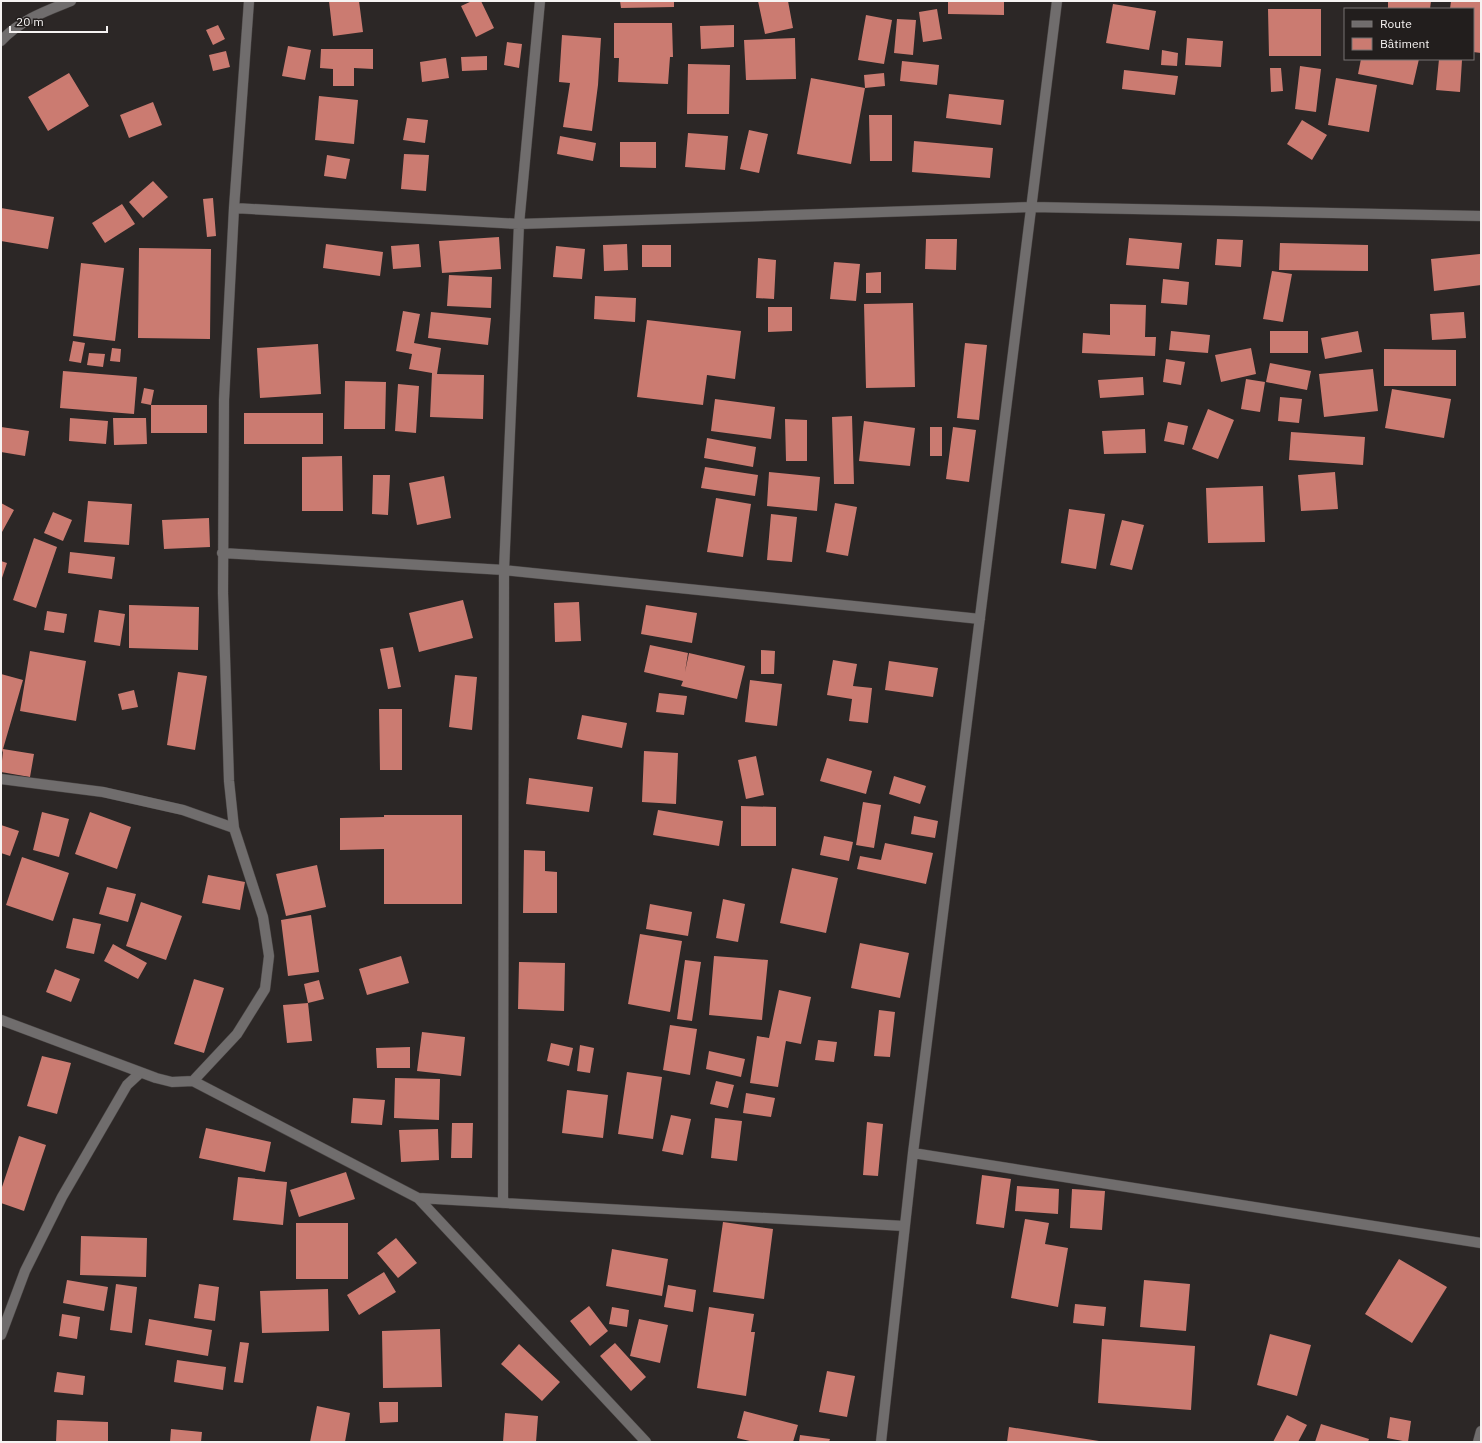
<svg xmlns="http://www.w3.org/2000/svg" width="1482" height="1443" font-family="'IBM Plex Sans',sans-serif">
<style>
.building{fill:#cb7b71}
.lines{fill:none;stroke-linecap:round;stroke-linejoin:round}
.street-casing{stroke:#484443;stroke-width:11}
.street{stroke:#706d6d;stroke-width:10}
</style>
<rect width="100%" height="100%" fill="#2c2726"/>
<path class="building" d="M329 1H359L363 32 333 36Z
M472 1H481L494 28 476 37 461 6Z
M620 1H674V7L621 8Z
M758 1H788L793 28 765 34Z
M948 1H1004V15L948 14Z
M1388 1H1431L1430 9H1388Z
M1451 1H1481V53L1473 52V9H1450Z
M1113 4 1156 11 1149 50 1106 43Z
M937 9 942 39 923 42 919 12Z
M1268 9H1321V56H1269Z
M866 15 892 20 884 64 858 60Z
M897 19 916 20 913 55 894 53Z
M614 23H672L673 57H670L668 84 618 82 619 58H614Z
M218 25 225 39 213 45 206 30Z
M734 25V47L701 49 700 26Z
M562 35 601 38 598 85 592 131 563 127 570 83 559 82Z
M795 38 796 79 746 80 744 40Z
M1187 38 1223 41 1221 67 1185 65Z
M507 42 522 44 519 68 504 65Z
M288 46 311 50 305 80 282 76Z
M321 49H373V69L354 68V86H333V69L320 68Z
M1162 50 1178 53 1177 66 1161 65Z
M226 51 230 67 213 71 209 55Z
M487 56V70L462 71 461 57Z
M446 58 449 78 422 82 420 62Z
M1361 59H1419L1413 85 1358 74Z
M1439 59 1462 60 1460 92 1436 90Z
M902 61 939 65 937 85 900 81Z
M688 64 730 65 729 114H687Z
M1300 66 1321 69 1316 112 1295 109Z
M1270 68H1281L1283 91 1271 92Z
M1124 70 1178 76 1175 95 1122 89Z
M69 73 89 106 48 131 28 97Z
M884 73 885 86 865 88 864 75Z
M811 78 865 88 851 164 797 154Z
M1336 78 1377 85 1369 132 1328 125Z
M949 94 1004 100 1001 125 946 118Z
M319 96 358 100 354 144 315 140Z
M153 102 162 125 129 138 120 115Z
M869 115H892V161H870Z
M407 118 428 120 425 143 403 140Z
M1302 120 1327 135 1312 160 1287 144Z
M749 130 768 134 759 173 740 169Z
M688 133 728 136 725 170 685 167Z
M560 136 596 143 593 161 557 154Z
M914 141 993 148 990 178 912 172Z
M620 142H656V168L620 167Z
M404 154 429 155 426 191 401 189Z
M327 155 350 159 346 179 324 176Z
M153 181 168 197 143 218 129 202Z
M213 198 216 236 207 237 203 199Z
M122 204 135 224 105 243 92 223Z
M1 208 54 217 48 249 1 241Z
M499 237 501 269 442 273 439 241Z
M1129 238 1182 243 1179 269 1126 265Z
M926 239H957L956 270 925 269Z
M1217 239 1243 240 1241 267 1215 265Z
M1280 243 1368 245V271L1279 270Z
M326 244 383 252 380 276 323 268Z
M419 244 421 267 393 269 391 246Z
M627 244 628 270 604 271 603 245Z
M642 245H671V267H642Z
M556 246 585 249 582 279 553 277Z
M139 248 211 249 210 339 138 338Z
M1480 254 1481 285 1434 291 1431 259Z
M758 258 776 260 774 299 756 298Z
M834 262 860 264 856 301 830 299Z
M81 263 124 268 115 341 73 336Z
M1272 271 1292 274 1283 322 1263 319Z
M881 272V293H866V273Z
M449 275 492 277 491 308 447 306Z
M1163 279 1189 282 1187 305 1161 303Z
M595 296 636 298 635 322 594 319Z
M913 303 915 387 866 388 864 304Z
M1110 304 1146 305 1145 337H1156L1155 356 1082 353 1083 333 1110 335Z
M768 307H792V331L768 332Z
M403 311 420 314 414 343 441 348 437 374 484 375 483 419 430 417 432 373 409 369 412 354 396 351Z
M431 312 491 318 488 345 428 338Z
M1464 312 1466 338 1432 340 1430 314Z
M647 320 741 331 735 379 707 375 703 405 637 397Z
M1171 331 1210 335 1208 353 1169 350Z
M1270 331H1308V353H1270Z
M1358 331 1362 352 1325 359 1321 338Z
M73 341 85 343 81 363 69 361Z
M965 343 987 345 979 420 957 418Z
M318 344 321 394 260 398 257 348Z
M112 348 121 349 120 362 110 361Z
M1251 348 1256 374 1221 382 1215 355Z
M1384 349 1456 350V386H1384Z
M89 353 105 354 103 367 87 365Z
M1166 359 1185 362 1181 385 1163 382Z
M1270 363 1311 371 1307 390 1266 382Z
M1373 369 1378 411 1324 417 1319 374Z
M63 371 137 377 134 414 60 408Z
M1143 377 1144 395 1100 398 1098 380Z
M1246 379 1265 382 1260 412 1241 409Z
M345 381 386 382 385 429H344Z
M398 384 419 386 416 433 395 431Z
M144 388 154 390 151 405H207V433H151V405L141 403Z
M1392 389 1451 399 1444 438 1385 428Z
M1280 397 1302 399 1299 423 1278 421Z
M715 399 775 407 771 439 711 431Z
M1208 409 1234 420 1218 459 1192 449Z
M244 413H323V444H244Z
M852 416 854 484H834L832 417Z
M70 418 108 421 106 444 69 441Z
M113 418H146L147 444 114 445Z
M785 419 807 420V461H786Z
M864 421 915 428 910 466 859 461Z
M1168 422 1188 426 1184 445 1164 441Z
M1 427 29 431 25 456 1 452Z
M930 427H942V456H930Z
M953 427 976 430 969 482 946 479Z
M1145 429 1146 453 1104 454 1102 431Z
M1291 432 1365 437 1363 465 1289 460Z
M707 438 756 447 753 467 704 458Z
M342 456 343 511H302V457Z
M705 467 758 475 755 496 701 488Z
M769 472 820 477 817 511 767 506Z
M1335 472 1338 509 1301 511 1298 475Z
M373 475H390L388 515 372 514Z
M444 476 451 518 417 525 409 483Z
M1263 486 1265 542 1208 543 1206 488Z
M716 498 751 504 743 557 707 552Z
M88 501 132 504 129 545 84 542Z
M1 503 14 510 2 532 1 531Z
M835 503 857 507 848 556 826 552Z
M1069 509 1105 514 1096 569 1061 563Z
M53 512 72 520 63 541 44 533Z
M771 514 797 517 792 562 767 560Z
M209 518 210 547 164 549 162 520Z
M1122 520 1144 525 1132 570 1110 565Z
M34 538 57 547 36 608 13 600Z
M70 552 115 557 112 579 68 573Z
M1 561 7 563 1 581Z
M463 600 473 638 419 652 409 613Z
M579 602 581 641 555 642 554 603Z
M129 605 199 607 198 650 129 648Z
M646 605 697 613 692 643 641 634Z
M99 610 125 614 120 646 94 642Z
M47 611 67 614 64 633 44 630Z
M650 645 688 653 685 672 689 653 745 666 737 699 681 686 683 681 644 672Z
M393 647 401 687 388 689 380 649Z
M761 650 775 651 774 674H761Z
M30 651 86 661 76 721 20 711Z
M833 660 857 664 853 686 872 688 868 723 849 721 852 699 827 695Z
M889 661 938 668 933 697 885 690Z
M178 672 207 676 195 750 167 745Z
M1 674 23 680 3 749 34 754 30 777 1 772 3 750 1 755Z
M455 675 477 677 472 730 449 727Z
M750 680 782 684 777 726 745 722Z
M134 690 138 707 122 710 118 694Z
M659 693 687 696 684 715 656 712Z
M379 709H402V770H380Z
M582 715 627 723 622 748 577 739Z
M644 751 678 753 676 804 642 802Z
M756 756 764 795 746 799 738 760Z
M827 758 872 771 866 794 820 781Z
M894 776 926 786 920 804 889 794Z
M529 778 593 787 589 812 526 804Z
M863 802 881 805 874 848 856 845Z
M741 806 776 807V846H741Z
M658 810 723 821 719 846 653 835Z
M42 812 69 819 59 857 33 850Z
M90 812 131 827 117 869 75 854Z
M384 815H462V904H384V849L340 850V818L384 817Z
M914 816 938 821 935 838 911 834Z
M1 825 19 831 10 856 1 853Z
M824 836 853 842 849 861 820 855Z
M885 843 933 853 926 884 857 869 860 856 881 860Z
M524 850 545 851V871L557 872V913H523Z
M22 857 69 873 53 921 6 905Z
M317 865 326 907 286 916 276 874Z
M792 868 838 878 826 933 780 923Z
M208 875 245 882 240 910 202 903Z
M107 887 136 894 128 922 99 914Z
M723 899 745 904 738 942 716 938Z
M141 902 182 916 166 960 126 946Z
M650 904 692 912 688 936 646 929Z
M311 915 319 972 288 976 281 920Z
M73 918 101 924 94 954 66 948Z
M640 934 682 941 670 1012 628 1004Z
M860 943 909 953 900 998 851 988Z
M113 944 147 963 138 979 104 961Z
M401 956 409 983 367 995 359 969Z
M714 956 768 960 762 1020 709 1015Z
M685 960 701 962 692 1021 677 1019Z
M519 962 565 963 564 1011 518 1009Z
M55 969 80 979 71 1002 46 992Z
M194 979 224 988 204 1053 174 1044Z
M319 980 324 999 308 1003 304 984Z
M779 990 811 997 801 1044 786 1041 778 1087 750 1083 757 1036 769 1038Z
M308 1003 312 1041 287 1043 283 1005Z
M879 1010 895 1012 890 1057 874 1056Z
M670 1025 697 1029 690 1075 663 1070Z
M422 1032 465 1037 461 1076 417 1071Z
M818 1040 837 1042 834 1062 815 1060Z
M551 1043 573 1048 569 1066 547 1061Z
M580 1045 594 1048 590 1073 577 1071Z
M410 1047V1068H377L376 1048Z
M709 1051 745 1059 741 1077 706 1069Z
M42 1056 71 1063 57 1114 27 1106Z
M627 1072 662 1077 653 1139 618 1134Z
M395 1078 440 1079 439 1120 394 1118Z
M716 1081 734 1085 728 1108 710 1104Z
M567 1090 608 1095 603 1138 562 1133Z
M746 1093 775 1098 771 1117 743 1113Z
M353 1098 385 1100 382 1125 351 1123Z
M671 1115 691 1119 683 1155 662 1151Z
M715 1118 742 1121 737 1161 711 1158Z
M867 1122 883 1124 878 1176 863 1175Z
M452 1123H473L472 1158H451Z
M206 1128 271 1142 265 1172 199 1158Z
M438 1129 439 1160 401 1162 399 1130Z
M19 1136 46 1145 24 1211 1 1203V1190Z
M346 1172 355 1199 299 1217 290 1190Z
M982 1175 1011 1179 1004 1228 976 1224Z
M238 1177 287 1182 283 1225 233 1220Z
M1017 1186 1059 1189 1058 1214 1015 1211Z
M1072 1189 1105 1191 1102 1230 1070 1228Z
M1025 1219 1049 1223 1045 1244 1068 1248 1058 1307 1011 1298Z
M723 1222 773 1229 764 1299 713 1292Z
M296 1223H348V1279H296Z
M81 1236 147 1238 146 1277 80 1275Z
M396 1238 417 1263 398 1278 377 1253Z
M612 1249 668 1259 662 1296 606 1286Z
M1399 1259 1447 1287 1412 1343 1365 1314Z
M384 1272 396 1292 359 1315 347 1295Z
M67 1280 108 1287 104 1311 63 1303Z
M1144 1280 1190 1284 1186 1331 1140 1327Z
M116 1284 137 1287 132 1333 110 1330Z
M199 1284 219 1287 215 1321 194 1318Z
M668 1285 696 1290 693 1312 664 1307Z
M328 1289 329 1331 262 1333 260 1291Z
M1075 1304 1106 1307 1104 1326 1073 1323Z
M589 1306 608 1331 590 1346 570 1321Z
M612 1307 629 1310 627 1327 609 1324Z
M709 1307 754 1314 751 1332H755L746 1396 697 1388Z
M62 1314 80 1317 77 1339 59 1336Z
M149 1319 212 1330 208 1356 145 1345Z
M639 1319 668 1325 660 1363 630 1356Z
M440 1329 442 1387 383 1388 382 1331Z
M1270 1334 1311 1345 1297 1396 1257 1385Z
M1102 1339 1195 1346 1191 1410 1098 1403Z
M240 1342 249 1343 243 1383 234 1382Z
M615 1343 646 1377 631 1391 600 1356Z
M519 1344 560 1382 542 1401 501 1364Z
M177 1360 226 1367 223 1390 174 1382Z
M827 1371 855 1376 847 1417 819 1412Z
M57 1372 85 1376 83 1395 54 1392Z
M379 1402H398V1422L380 1423Z
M317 1406 350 1413 345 1442H310Z
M744 1411 798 1425 793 1442H754L737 1438Z
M505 1413 538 1416 536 1442H503Z
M1287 1415 1307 1425 1298 1442H1273Z
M1390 1417 1411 1421 1408 1442 1387 1438Z
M57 1420 108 1422V1442H56Z
M1321 1424 1369 1439 1368 1442H1315Z
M1009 1427 1099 1441 1098 1442H1007Z
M171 1429 202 1432 201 1442H170Z
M800 1435 830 1439 829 1442H799Z"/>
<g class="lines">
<defs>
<path id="street" d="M1 41C20 20 46 11 71 1
M234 208 519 224 1032 207 1481 216
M222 553 504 570 980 619
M1 779 103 792 183 810 234 828
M1 1020 156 1078 172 1082 193 1081 418 1198 904 1226
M193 1081 237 1034 265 989 269 956 263 917 234 828 229 781 223 593 224 400 234 208 249 1
M913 1153 1481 1243
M418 1198 646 1442
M503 1203 504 570 519 224 540 1
M1 1335 25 1271 62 1197 127 1085 140 1073
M881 1442 913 1153 1057 1
M1478 1442 1481 1431"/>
</defs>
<use href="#street" class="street-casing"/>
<use href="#street" class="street"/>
</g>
<rect width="1482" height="1443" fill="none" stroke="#f6f3f2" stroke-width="4"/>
<rect x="1344" y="8" width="130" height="52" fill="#221e1d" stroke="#777372"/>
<rect x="1352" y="21" width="20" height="6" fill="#706d6d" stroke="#777372"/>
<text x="1380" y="28" font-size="12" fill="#f6f3f2">Route</text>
<rect x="1352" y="38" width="20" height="12" fill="#cb7b71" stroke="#777372"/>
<text x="1380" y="48" font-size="12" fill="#f6f3f2">Bâtiment</text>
<path d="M10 26v6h97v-6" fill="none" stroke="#f6f3f2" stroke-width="2"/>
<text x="16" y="26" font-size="12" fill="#f6f3f2" stroke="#221e1d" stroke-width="3" paint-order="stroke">20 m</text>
</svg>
